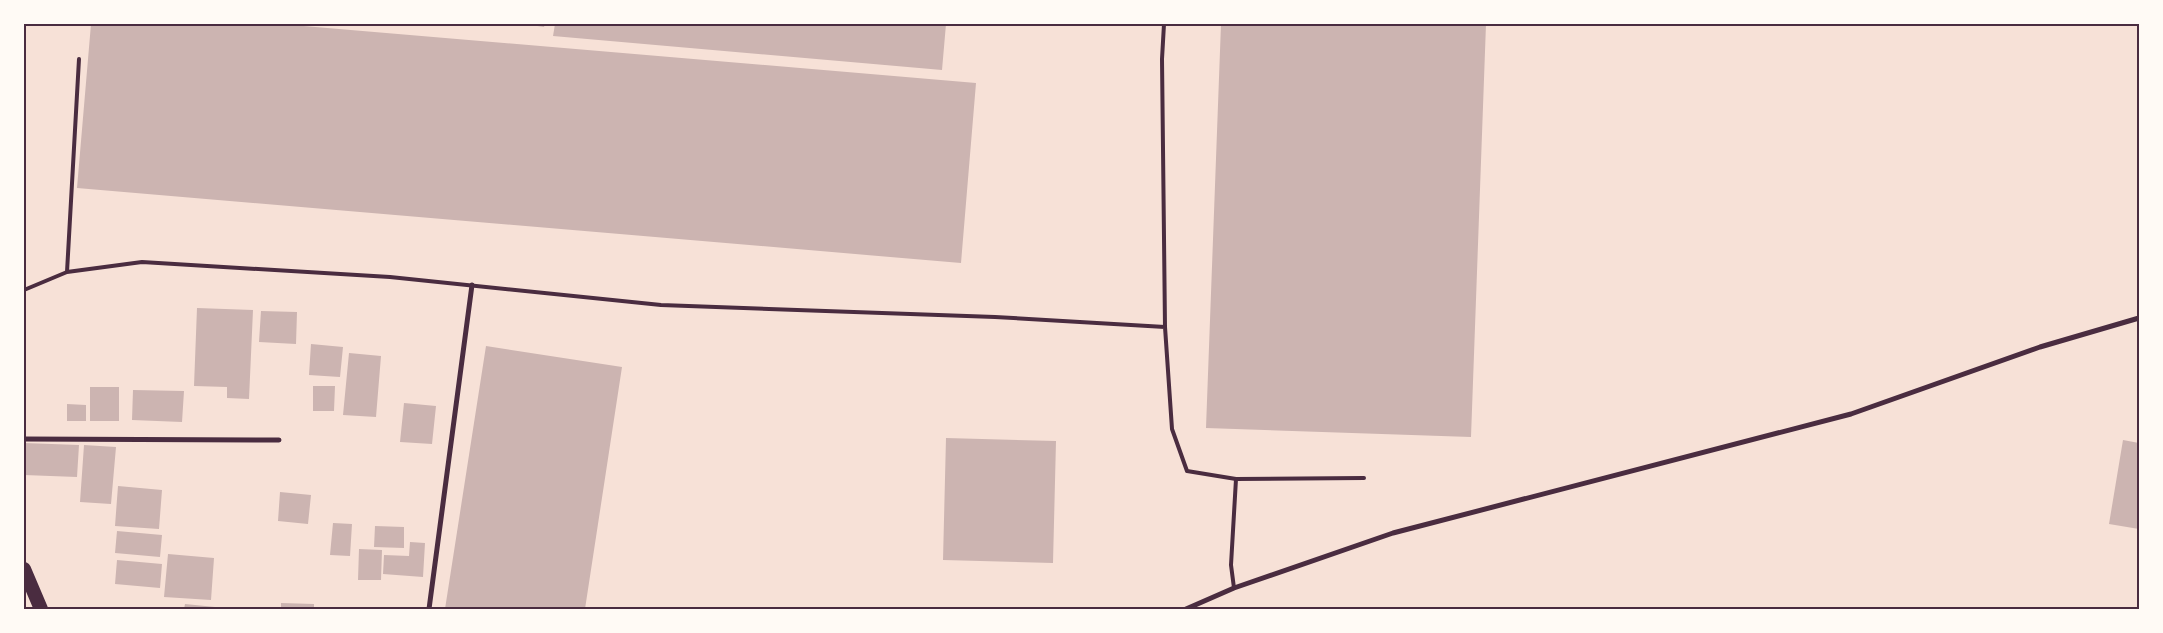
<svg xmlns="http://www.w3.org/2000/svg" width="2163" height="633" font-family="'Open Sans',sans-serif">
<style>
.building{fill:#ccb4b1}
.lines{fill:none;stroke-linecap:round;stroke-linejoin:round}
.service{stroke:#4a2c40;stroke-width:4}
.minor{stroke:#4a2c40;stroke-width:5}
.trunk{stroke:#4a2c40;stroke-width:14}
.neatline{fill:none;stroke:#4a2c40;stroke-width:2}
</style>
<rect width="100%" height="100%" fill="#f7e1d7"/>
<path class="building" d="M91 24H280L976 83 961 263 77 188Z
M524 24H545L544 27Z
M555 24H946L942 70 553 36Z
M1221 24H1486L1471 437 1206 428Z
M197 308 253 310 249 399 227 398V387L194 386Z
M261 311 297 312 296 344 259 342Z
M311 344 343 347 340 377 309 375Z
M486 346 622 367 585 609H445Z
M349 353 381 356 376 417 343 415Z
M313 386H335L334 411H313Z
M90 387H119V421H90Z
M133 390 184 391 182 422 132 420Z
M404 403 436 406 432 444 400 442Z
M67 404 86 405V421H67Z
M946 438 1056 441 1053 563 943 560Z
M2123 440 2139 443V529L2109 524Z
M24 443 79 445 77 477 24 475Z
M84 445 116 447 111 504 80 502Z
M118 486 162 490 159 529 115 526Z
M280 492 311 495 308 524 278 521Z
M333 523 352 524 350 556 330 555Z
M375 526 404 527V548L374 547Z
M117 531 162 535 160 557 115 553Z
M410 542 425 543 423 577 383 574 384 555 409 556Z
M359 549 382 550 381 580H358Z
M168 554 214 558 211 600 164 597Z
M117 560 162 564 160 588 115 584Z
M281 603 314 604V609H281Z
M185 604 225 608V609H184Z"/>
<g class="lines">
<path class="service" d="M1164 24 1162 59 1165 327
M67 272 79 59
M24 290 67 272 142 262 390 277 661 305 995 317 1165 327 1172 429 1187 471 1236 479 1231 565 1234 588
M1236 479 1364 478"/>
<path class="minor" d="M24 439 279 440
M429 609 472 285
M1186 609 1234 588 1393 533 1851 414 2040 347 2139 318"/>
<path class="trunk" d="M24 569 41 609"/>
</g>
<rect width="2163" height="633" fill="none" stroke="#fffaf5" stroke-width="50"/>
<rect x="25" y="25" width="2113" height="583" class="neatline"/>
</svg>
